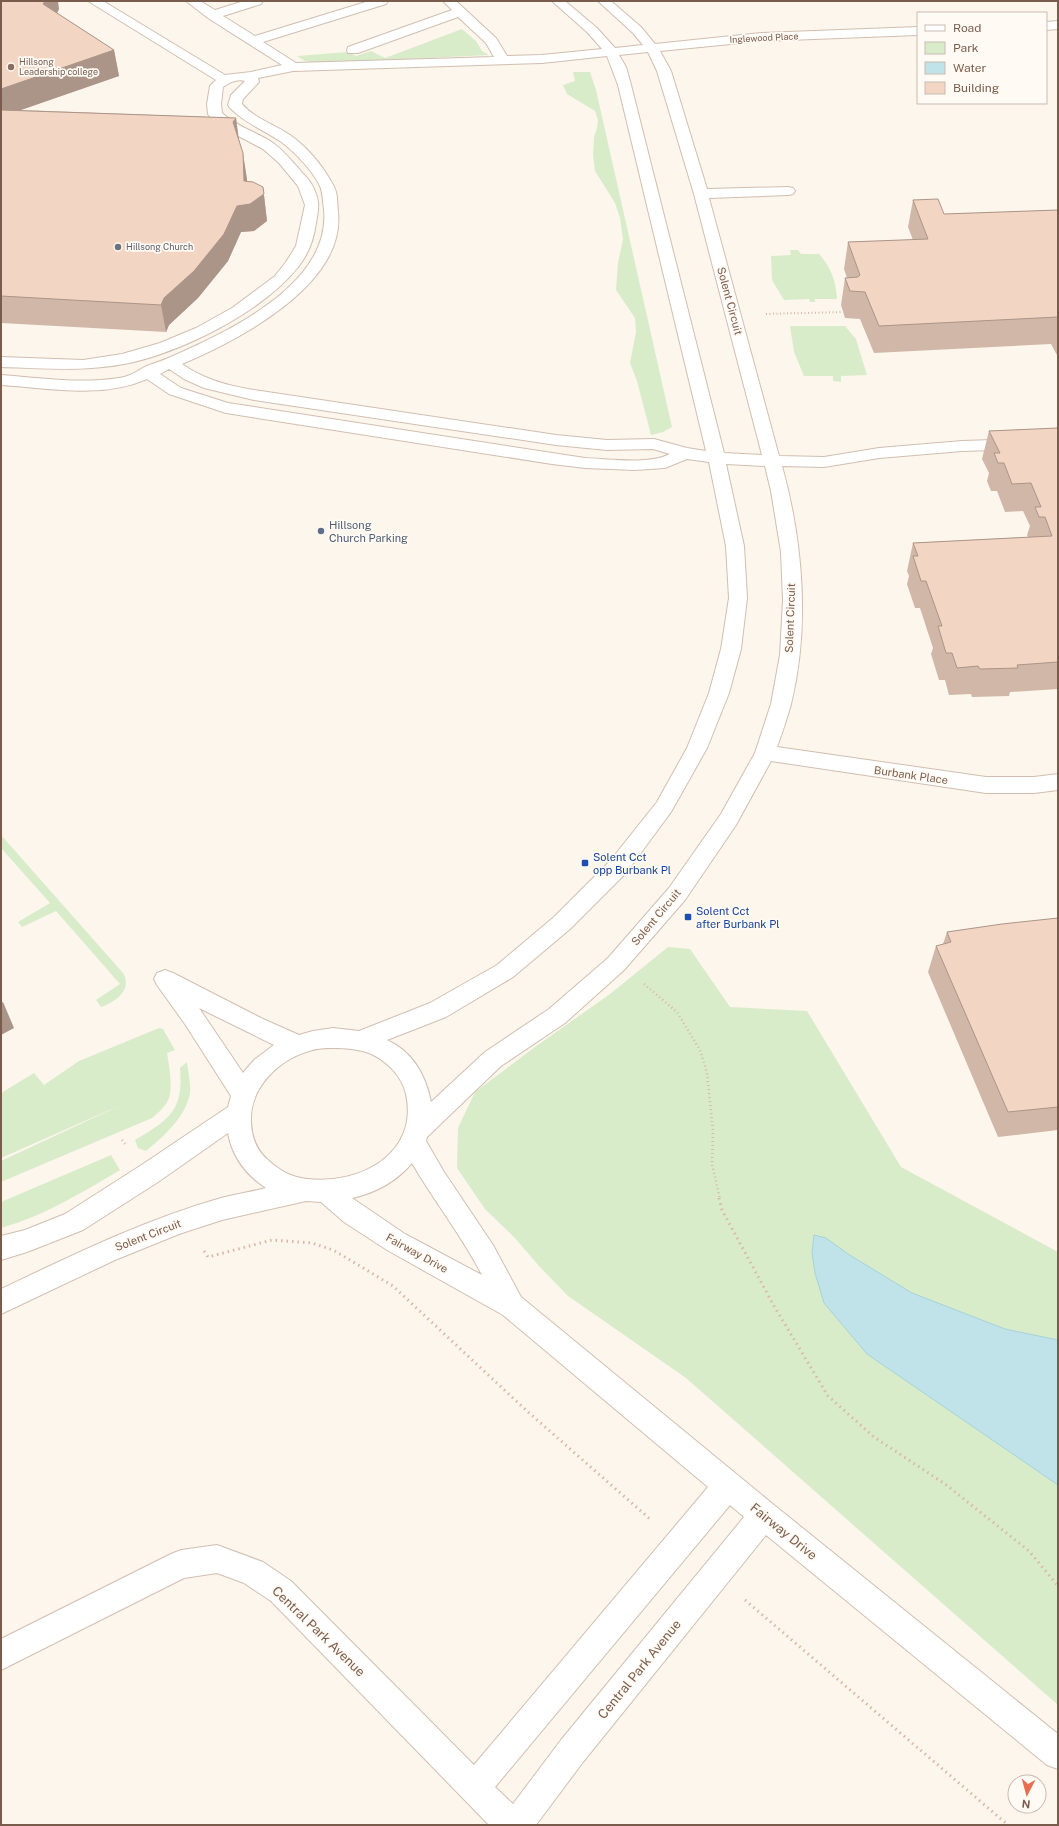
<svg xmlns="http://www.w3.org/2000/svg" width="1059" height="1826" font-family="'Public Sans',sans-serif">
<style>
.green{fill:#d8ecc9}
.water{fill:#bfe3e8;stroke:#a5d3da}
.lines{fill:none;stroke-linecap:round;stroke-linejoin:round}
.minor-casing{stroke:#d1beb0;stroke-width:2}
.path-far2{stroke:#d9b8a5;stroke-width:2;stroke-dasharray:1 2.5;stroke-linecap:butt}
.path-far1{stroke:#d9b8a5;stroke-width:2.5;stroke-dasharray:1 3;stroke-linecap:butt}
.path{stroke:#d9b8a5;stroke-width:3;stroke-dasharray:1.5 4;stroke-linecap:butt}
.minor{fill:#fff;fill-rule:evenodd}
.wall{fill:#d1b7a8}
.shaded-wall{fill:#aa9588}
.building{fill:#f3d5c3;stroke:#aa9588}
.education-dot{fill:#8d6e63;stroke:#fffaf3;stroke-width:1.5}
.worship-dot{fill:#6b7280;stroke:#fffaf3;stroke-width:1.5}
.service-dot{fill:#5c6f8a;stroke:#fffaf3;stroke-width:1.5}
.transit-dot{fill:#1a4fb4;stroke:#fffaf3;stroke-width:1.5}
.labels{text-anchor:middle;stroke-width:3.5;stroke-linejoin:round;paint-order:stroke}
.far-street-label{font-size:9px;fill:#7a5c4d;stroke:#fffaf3}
.far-education-label{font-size:9px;fill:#785e54;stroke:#fffaf3;text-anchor:start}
.far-worship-label{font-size:9px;fill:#5b616d;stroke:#fffaf3;text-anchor:start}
.street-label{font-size:11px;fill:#7a5c4d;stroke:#fffaf3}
.service-label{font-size:11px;fill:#4e5e75;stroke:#fffaf3;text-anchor:start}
.transit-label{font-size:11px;fill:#164399;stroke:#fffaf3;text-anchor:start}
.near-street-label{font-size:13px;fill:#7a5c4d;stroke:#fffaf3}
</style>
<rect width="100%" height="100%" fill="#fdf6ec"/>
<path class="green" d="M462 29 476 41 482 51 489 55 320 63 305 61 297 56 348 52 356 56 371 51 385 58Z
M573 72H590L596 90 672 427 663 432 651 435 637 381 630 363 636 332 635 318 616 290 618 263 623 239 620 218 615 203 595 171 593 155 594 137 597 128 598 120 595 111 567 94 563 85 575 81Z
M790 250H798L801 254H819C831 267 836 281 837 299H815V302H810L809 299 784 300 772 280 771 256 791 255Z
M790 326H845L856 339 867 375 841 376V382L833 381V376H804L794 352Z
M1 835 123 973C133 990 115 1002 101 1007L96 1000 120 984 56 911 22 927 18 922 50 903 1 848Z
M668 947 690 949 730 1007 807 1011 901 1167 1058 1252V1705L686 1378 568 1296 539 1266 514 1237 485 1209 457 1168 458 1128 475 1092 535 1047 610 994Z
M159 1028 163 1029 175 1050 167 1053C169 1066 173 1085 169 1098 166 1106 159 1112 152 1118L1 1182V1161L121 1105 1 1158V1093L34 1073 44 1085 79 1061Z
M187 1062C188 1072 191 1084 190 1093 186 1117 163 1137 146 1151L138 1148 135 1140C169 1120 184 1110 180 1068Z
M111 1155 120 1170C83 1192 44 1216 1 1228V1202Z"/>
<path class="water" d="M814 1235 826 1238 848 1254 912 1293 1005 1329 1058 1340V1485L867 1354 824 1303 815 1273 812 1253Z"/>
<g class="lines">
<defs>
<path id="minor" d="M88 1H103L225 75 251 72 282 65 208 18 186 1H200L215 10 244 1H263L261 4 223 16 255 36 369 1H388L386 4 263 42 296 63 494 57 486 43 458 17 358 53H348L347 50 348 47 452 10 443 1H456L496 38 507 56 542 55 602 49 588 33 552 1H565L597 28 615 48 643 45 633 33 598 1H611L641 27 655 44 761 33 918 27V35L761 41 660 51 671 71 707 189 788 187 793 188 795 191 793 194 788 195 709 198 779 456 824 457 879 448 962 441 1058 438V448L962 451 879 458 824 467 782 466C803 542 810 627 791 704 787 719 782 733 777 747L986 777H1034L1058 774V790L1034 793H986L771 761 736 825 685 900 624 970 565 1023 501 1066 427 1137 426 1141 444 1172 493 1245 521 1297 774 1505 1058 1734V1769L1047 1765 766 1535 583 1762 536 1825H489L271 1601 244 1583 217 1573 184 1578 1 1670V1639L171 1554 181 1550 217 1545 263 1562 291 1581 474 1765 708 1487 503 1315 387 1250 344 1222 321 1202 306 1201 222 1220 179 1234 115 1260 1 1314V1289C73 1255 144 1220 221 1198 236 1194 251 1192 266 1188 246 1175 232 1156 228 1133L158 1182 83 1230 27 1252 1 1260V1236L25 1230 65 1214 140 1166 228 1107 231 1096 185 1024 157 985 154 979 157 973 165 970 173 973 263 1019 299 1035 313 1031 333 1028 359 1031 430 1003 497 965 554 917 610 861 657 802 687 748 709 693 721 649 729 598 726 546 709 462 687 459 665 468 635 470 585 468 552 464 226 413 169 394 147 379C101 399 49 388 1 385V375C40 378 80 384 119 378 127 377 135 373 141 369 147 365 159 362 166 359 223 334 331 286 324 210 323 203 323 193 320 186 313 171 294 151 280 141 263 130 245 123 230 108L228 105 231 95 245 81C238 79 230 82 223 87L221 104 222 113C237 127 257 132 273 143 283 150 291 160 299 169 303 174 309 179 312 185 320 200 319 207 316 223 314 239 308 255 298 267 263 312 180 353 124 364 83 372 42 368 1 367V357L83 360 122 354 160 343 196 328 232 308 275 276 286 262 296 246 305 205 298 186 279 163 263 149 221 127 210 117 208 114 207 104 210 86 216 80ZM648 52 657 71 694 194 762 455 724 453 631 85 626 67 619 55ZM607 56 618 85 706 451 687 448 654 439 607 440 556 435 254 390C228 386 203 379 182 364 238 340 346 285 338 212 337 202 338 191 332 183 322 165 307 147 290 135 274 124 255 119 242 104L243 99 259 82 258 78 293 71 542 63ZM169 369 184 379 204 388 254 400 556 445 607 450 653 449 670 454C648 465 610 459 585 458L228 403 181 388 160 374ZM726 464 765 466 771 491 781 552 783 600 780 655 771 704 755 753 721 814 669 888 608 958 549 1009 485 1052 431 1102C426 1076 413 1052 387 1040L446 1017 513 977 570 929 626 873 671 812 707 748 729 693 741 649 747 598 744 546ZM199 1008 274 1045 254 1060 243 1073ZM333 1048C345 1048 358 1049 369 1053 386 1060 402 1076 406 1094 419 1154 360 1185 307 1179 291 1177 280 1171 268 1160 256 1150 252 1138 251 1123 249 1088 278 1060 309 1051 317 1048 325 1048 333 1048ZM412 1163C434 1201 462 1236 482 1275L405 1234 352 1198C375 1193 397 1181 412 1163ZM730 1505 744 1517 561 1740 513 1804 495 1787Z
M1058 21V29L1046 30V22Z"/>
</defs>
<use href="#minor" class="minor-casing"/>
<path class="path-far2" d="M766 314 843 312"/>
<path class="path-far1" d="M644 984 677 1012 700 1050 707 1073 713 1131 712 1164 720 1199
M122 1140 126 1145"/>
<path class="path" d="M719 1198 722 1210 774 1306 828 1396 874 1437 945 1484 1029 1551 1058 1586
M204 1251 208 1257 272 1240 312 1243 333 1250 350 1260 393 1286 528 1412 650 1519
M745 1600 1008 1825"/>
<use href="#minor" class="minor"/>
</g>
<path class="wall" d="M1 1 59 9 57 13 114 50 119 76 20 110 236 118 239 139 247 181 263 187 267 221 254 231 241 232 228 261 198 298 169 325 166 332 1 323Z
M913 200 944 214 1058 210V357L1051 344 874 353 860 319 845 318 841 305 845 278H847L844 269 848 242 913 240 908 227Z
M1058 428V689L1010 692 1009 696 972 697 971 694 949 695 945 680H939L931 654 933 648 920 608H915L907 584 909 576 907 571 913 543 1028 537 1027 535 1030 526 1023 511 1005 512 997 491H991L987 481 989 473 982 459 989 431Z
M1058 918V1130L998 1137 928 972 936 946 943 944 947 932Z"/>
<path class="shaded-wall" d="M45 1H58L59 9 49 29 43 4Z
M114 50 119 76 1 117V89Z
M236 118 239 144 233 122Z
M243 153 247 179 248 204 263 187 267 221 254 231 241 232 228 261 198 298 169 325 166 332 161 305 164 298 244 181Z
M3 1002 14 1028 1 1035V1003Z"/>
<path class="building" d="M1 1H45L43 4 114 50 1 89Z
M1 110 236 118 233 122 243 153 244 181 253 182 263 187 264 194 250 204 237 206 224 234 194 271 164 298 161 305 1 296Z
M938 199 944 214 1058 210V317L879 326 865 292 850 291 845 278 858 277 860 275 848 242 928 239 913 200Z
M1058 428V662L1017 665 1018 668 980 669 978 666 957 668 952 653H946L938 626H942L926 581H921L913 556H918L913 543 1052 536 1045 517H1039L1035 507H1041L1031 483 1012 484 1004 463H998L994 453H1000L989 431Z
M1058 918V1107L1008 1112 936 946 951 942 947 932 1002 924Z"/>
<circle class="education-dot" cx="11" cy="67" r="4"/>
<circle class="worship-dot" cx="118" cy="247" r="4"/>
<circle class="service-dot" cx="321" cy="531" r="4"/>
<g class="transit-dot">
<rect x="581" y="859" width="8" height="8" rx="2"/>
<rect x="684" y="913" width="8" height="8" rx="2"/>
</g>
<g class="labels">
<g class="far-street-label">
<text transform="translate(764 38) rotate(-3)" y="3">Inglewood Place</text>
</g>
<g class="far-education-label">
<text x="19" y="65">Hillsong<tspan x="19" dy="10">Leadership college</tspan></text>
</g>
<g class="far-worship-label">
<text x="126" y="250">Hillsong Church</text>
</g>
<g class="street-label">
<text transform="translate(730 301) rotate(75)" y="4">Solent Circuit</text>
<text transform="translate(790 618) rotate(-88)" y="4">Solent Circuit</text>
<text transform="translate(911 775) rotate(8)" y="4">Burbank Place</text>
<text transform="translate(656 917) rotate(-50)" y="4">Solent Circuit</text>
<text transform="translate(148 1235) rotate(-21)" y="4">Solent Circuit</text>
<text transform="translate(417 1253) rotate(29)" y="4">Fairway Drive</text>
</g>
<g class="service-label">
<text x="329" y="529">Hillsong<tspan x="329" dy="13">Church Parking</tspan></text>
</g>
<g class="transit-label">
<text x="593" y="861">Solent Cct<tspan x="593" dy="13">opp Burbank Pl</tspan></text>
<text x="696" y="915">Solent Cct<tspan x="696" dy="13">after Burbank Pl</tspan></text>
</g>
<g class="near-street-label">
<text transform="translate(784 1531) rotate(39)" y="5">Fairway Drive</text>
<text transform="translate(319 1631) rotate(44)" y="5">Central Park Avenue</text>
<text transform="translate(639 1669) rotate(-51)" y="5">Central Park Avenue</text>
</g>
</g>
<rect width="1059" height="1826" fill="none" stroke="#7a5c4d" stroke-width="4"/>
<rect x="917" y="12" width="130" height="92" fill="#fffaf3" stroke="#cabbb1"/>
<rect x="925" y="25" width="20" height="6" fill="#ffffff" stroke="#cabbb1"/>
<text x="953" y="32" font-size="12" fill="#7a5c4d">Road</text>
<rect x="925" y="42" width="20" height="12" fill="#d8ecc9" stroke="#cabbb1"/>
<text x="953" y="52" font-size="12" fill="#7a5c4d">Park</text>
<rect x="925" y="62" width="20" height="12" fill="#bfe3e8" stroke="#cabbb1"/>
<text x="953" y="72" font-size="12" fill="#7a5c4d">Water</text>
<rect x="925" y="82" width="20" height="12" fill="#f3d5c3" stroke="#cabbb1"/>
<text x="953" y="92" font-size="12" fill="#7a5c4d">Building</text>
<g transform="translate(1027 1794) rotate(186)"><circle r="19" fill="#fffaf3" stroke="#cabbb1"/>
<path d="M0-3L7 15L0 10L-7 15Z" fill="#e76f51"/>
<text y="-6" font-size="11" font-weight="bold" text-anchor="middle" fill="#7a5c4d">N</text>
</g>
</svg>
